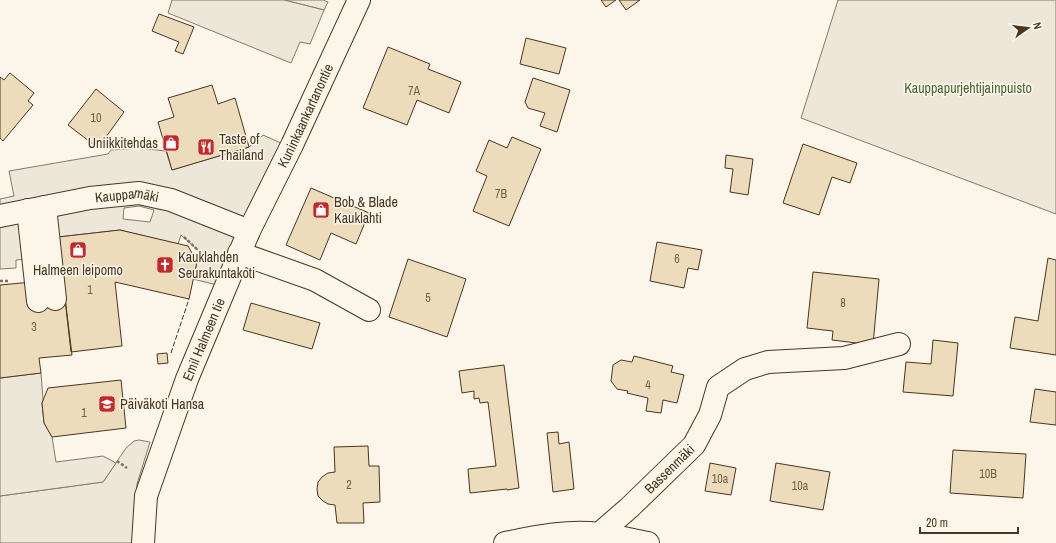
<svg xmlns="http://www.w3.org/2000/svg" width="1056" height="543" font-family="'Archivo Narrow',sans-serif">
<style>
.green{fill:#ede6d9;stroke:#887966}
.parking{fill:#ede7d9;stroke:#887966;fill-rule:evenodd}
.building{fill:#ecdcbc;stroke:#4a3520}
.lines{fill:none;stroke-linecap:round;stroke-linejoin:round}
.minor-casing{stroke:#4a3520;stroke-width:24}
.path{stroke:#7f6f5c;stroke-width:2.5;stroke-dasharray:3 2;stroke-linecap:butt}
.minor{stroke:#fbf6e9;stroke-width:22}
.fence{stroke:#4a3520;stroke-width:1;stroke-dasharray:5 2;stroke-linecap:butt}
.labels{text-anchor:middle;stroke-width:3;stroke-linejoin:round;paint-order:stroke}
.number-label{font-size:12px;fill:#725f47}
.park-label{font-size:14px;fill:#436837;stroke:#fbf6e9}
.street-label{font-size:14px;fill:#4a3520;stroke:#fbf6e9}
.poi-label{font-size:14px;fill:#4a3520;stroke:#fbf6e9;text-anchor:start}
</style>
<rect width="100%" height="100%" fill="#fbf6e9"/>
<path class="green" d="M284 0H323L328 2 324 10Z
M838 0H1056V214L801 118Z
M139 440 150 442 137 484 134 543H0V496L103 482 126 448 134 441Z"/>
<path class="parking" d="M172 0H284L324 10 310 44 300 42 291 63 168 13Z
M263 135 283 144 217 285 193 279 197 262 201 253 181 235 178 244 120 230 58 237 26 259 16 260V268L0 269V199L14 196 9 171 108 154 111 150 138 148 166 151 172 170 249 147 258 140ZM139 206 154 210 150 222 123 219 124 208Z
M41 373 43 400 42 403 44 423 52 437 56 462 103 456 116 463 103 482 0 496V378Z"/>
<path class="building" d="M601 0H616L606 7Z
M619 0H640L626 10Z
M159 14 194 27 183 54 175 51 179 42 152 31Z
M526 38 566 48 559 74 520 64Z
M388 47 430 64 428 69 461 82 449 113 417 100 407 125 363 108Z
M10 73 34 93 28 101 33 105 3 141 0 138V77L4 80Z
M533 78 570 90 557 132 540 126 545 113 528 108 525 102Z
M212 85 218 104 235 98 249 147 172 170 158 122 174 117 168 98Z
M96 89 124 112 98 148 68 125Z
M512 137 541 149 509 226 473 211 487 176 476 171 489 140 507 148Z
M803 144 857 163 850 183 832 177 819 215 783 203Z
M726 155 753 159 748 195 730 192 733 169 725 168Z
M311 188 369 213 356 244 331 233 320 260 286 245Z
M120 230 188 246 197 262 189 299 115 282 122 346 71 352 58 237Z
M657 242 702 250 698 270 688 268 684 288 650 281Z
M1048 258 1056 260V355L1010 348 1015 317 1038 321Z
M408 259 466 279 447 337 389 317Z
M813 272 879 279 873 345 832 340 833 331 807 328Z
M32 282 65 298 72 355 39 358 41 373 0 378V285Z
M251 303 320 323 312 349 243 330Z
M933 340 958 343 953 396 903 392 906 362 931 364Z
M167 353 168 363 158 364 157 354Z
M634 356 673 366 671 372 684 375 677 403 663 400 661 413 646 411 648 398 627 393 628 391 617 389 611 381 613 365 621 360 632 362Z
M504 365 519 488 507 490V489L470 493 468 469 496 466 488 402 480 403 479 398 474 399V391L462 393 459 371Z
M121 380 126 428 52 437 44 423 42 403 48 388Z
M1035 389 1056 392V425L1030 422Z
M558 432 559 444 569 442 574 489 553 492 547 433Z
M368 446 369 466H379L380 502 363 503 364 523H337L335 505 328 504 323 501 318 496 317 489 318 482 322 477 328 473 335 472 334 447Z
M953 450 1026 454 1023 498 950 493Z
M710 463 736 468 731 495 705 491Z
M776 463 830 472 823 510 770 501Z"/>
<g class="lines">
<defs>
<g id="minor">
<path d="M45 207 55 299"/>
<path d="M28 210 38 301"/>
<path id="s1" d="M0 216 90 198 139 193 171 200 249 231"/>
<path d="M239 253 315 280 369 310"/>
<path id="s2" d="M599 534 629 508 694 445 710 415 718 387 745 369 768 362 844 358 899 344"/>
<path id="s3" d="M143 543 146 496 187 379 249 231 292 145 359 0"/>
<path d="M505 543C535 537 568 530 599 534 616 536 632 540 648 543"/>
</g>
</defs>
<use href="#minor" class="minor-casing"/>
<path class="path" d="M184 237 201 253 207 259
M0 281H8
M117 461 127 468"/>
<use href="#minor" class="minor"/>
<path class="fence" d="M171 353 189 299"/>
</g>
<defs>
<symbol id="shop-square" viewBox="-11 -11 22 22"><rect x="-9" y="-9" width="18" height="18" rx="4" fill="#c62828" stroke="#fbf6e9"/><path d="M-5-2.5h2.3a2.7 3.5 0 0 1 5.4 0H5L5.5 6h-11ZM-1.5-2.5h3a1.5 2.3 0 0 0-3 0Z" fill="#fff"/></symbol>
<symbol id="restaurant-square" viewBox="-11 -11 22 22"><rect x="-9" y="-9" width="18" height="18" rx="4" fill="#c62828" stroke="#fbf6e9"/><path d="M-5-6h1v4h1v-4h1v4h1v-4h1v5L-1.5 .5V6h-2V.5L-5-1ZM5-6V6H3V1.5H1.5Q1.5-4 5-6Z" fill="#fff"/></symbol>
<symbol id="church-square" viewBox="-11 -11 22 22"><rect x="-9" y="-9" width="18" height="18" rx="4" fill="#c62828" stroke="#fbf6e9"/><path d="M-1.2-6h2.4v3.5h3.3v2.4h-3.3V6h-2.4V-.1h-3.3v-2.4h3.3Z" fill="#fff"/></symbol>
<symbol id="school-square" viewBox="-11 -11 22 22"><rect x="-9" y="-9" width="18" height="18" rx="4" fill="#c62828" stroke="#fbf6e9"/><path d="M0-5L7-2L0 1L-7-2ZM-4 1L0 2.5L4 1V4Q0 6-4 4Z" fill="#fff"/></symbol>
</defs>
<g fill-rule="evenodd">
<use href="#shop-square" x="161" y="133" width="20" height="20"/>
<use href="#restaurant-square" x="196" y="137" width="20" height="20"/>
<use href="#shop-square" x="311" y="200" width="20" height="20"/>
<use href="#shop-square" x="68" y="240" width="20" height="20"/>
<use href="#church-square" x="155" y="255" width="20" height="20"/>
<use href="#school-square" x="97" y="394" width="20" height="20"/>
</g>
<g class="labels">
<g class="number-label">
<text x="414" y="95">7A</text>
<text x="96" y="122">10</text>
<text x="501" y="198">7B</text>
<text x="677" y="263">6</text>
<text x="90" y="294">1</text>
<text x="428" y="302">5</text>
<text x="843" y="307">8</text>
<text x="34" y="331">3</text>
<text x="648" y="389">4</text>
<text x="84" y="417">1</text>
<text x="988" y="478">10B</text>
<text x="720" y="483">10a</text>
<text x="349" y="489">2</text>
<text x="800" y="490">10a</text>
</g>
<g class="park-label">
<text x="968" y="93">Kauppapurjehtijainpuisto</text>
</g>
<g class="street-label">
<text dy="5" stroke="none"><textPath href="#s3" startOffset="460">Kuninkaankartanontie</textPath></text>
<text dy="5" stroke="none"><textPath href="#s1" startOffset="129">Kauppamäki</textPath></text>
<text dy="5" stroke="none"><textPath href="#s3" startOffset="214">Emil Halmeen tie</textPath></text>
<text dy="5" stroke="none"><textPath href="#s2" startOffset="96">Bassenmäki</textPath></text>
</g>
<g class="poi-label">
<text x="219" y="144">Taste of<tspan x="219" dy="16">Thailand</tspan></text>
<text x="158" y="148" text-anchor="end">Uniikkitehdas</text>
<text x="334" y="207">Bob &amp; Blade<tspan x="334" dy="16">Kauklahti</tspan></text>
<text x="178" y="262">Kauklahden<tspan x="178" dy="16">Seurakuntakoti</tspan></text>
<text x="78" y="275" text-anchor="middle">Halmeen leipomo</text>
<text x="120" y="409">Päiväkoti Hansa</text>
</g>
</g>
<g transform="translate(1028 28) rotate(76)" stroke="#fbf6e9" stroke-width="3" paint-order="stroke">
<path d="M0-3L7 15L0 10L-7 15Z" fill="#4a3520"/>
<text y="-6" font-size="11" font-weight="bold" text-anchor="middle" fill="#4a3520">N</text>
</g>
<path d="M920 527v6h98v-6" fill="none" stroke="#4a3520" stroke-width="2"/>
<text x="926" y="527" font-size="12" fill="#4a3520" stroke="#fbf6e9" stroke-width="3" paint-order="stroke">20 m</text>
</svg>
